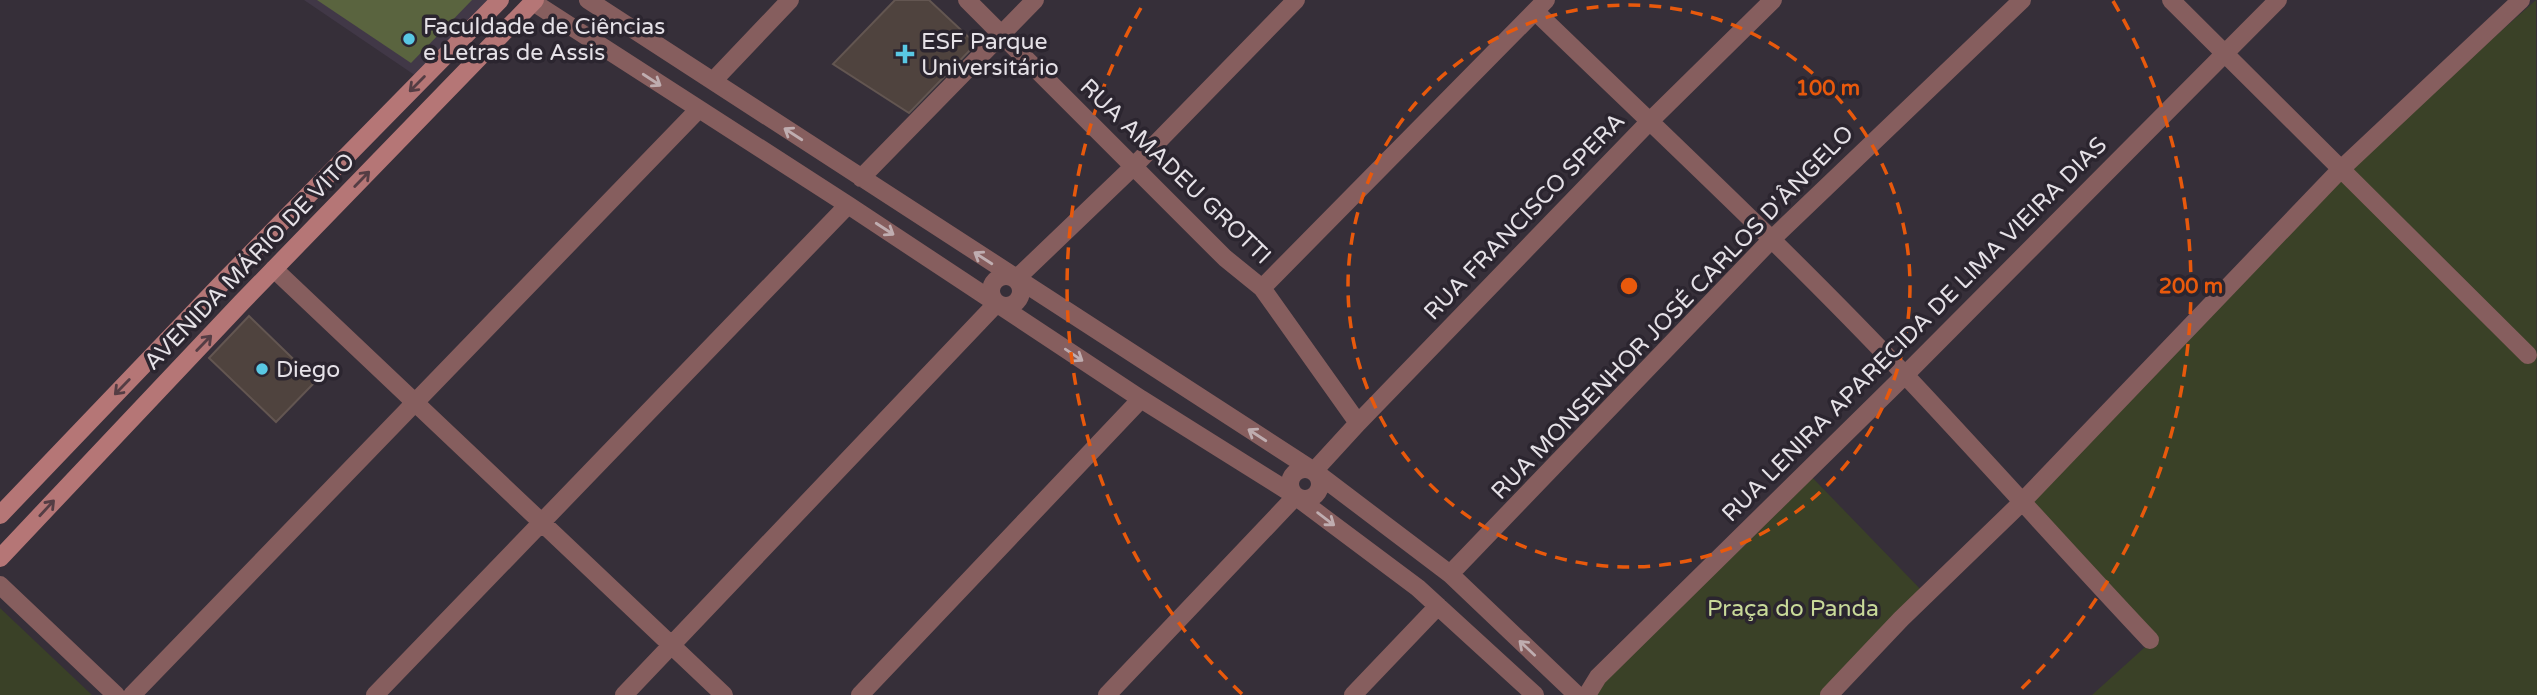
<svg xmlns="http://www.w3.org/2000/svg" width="2537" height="695" font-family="'Varela Round',sans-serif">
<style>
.built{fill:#413847}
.green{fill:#3a4127}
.forest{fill:#5a643f}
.building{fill:#4f433e;stroke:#635651;stroke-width:2}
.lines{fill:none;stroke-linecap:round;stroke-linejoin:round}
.street{stroke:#865e5e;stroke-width:18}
.secondary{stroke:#b57676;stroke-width:18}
.oneway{stroke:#bfadb0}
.oneway2{stroke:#543d44}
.ring{fill:none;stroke:#e8590c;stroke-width:3.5;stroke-dasharray:12 9}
.poi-dot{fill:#59c8e4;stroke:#2b252f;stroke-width:2.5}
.labels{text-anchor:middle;stroke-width:7;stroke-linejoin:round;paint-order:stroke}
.poi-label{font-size:23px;fill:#e5e1e7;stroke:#2b252f;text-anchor:start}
.street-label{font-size:23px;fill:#e5e1e7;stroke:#2b252f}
.park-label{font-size:23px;fill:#c8d999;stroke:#2b252f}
.centre{fill:#e8590c;stroke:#2b252f;stroke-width:3.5}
.ring-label{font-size:21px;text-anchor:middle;font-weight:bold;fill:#e8590c;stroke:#2b252f;stroke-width:7;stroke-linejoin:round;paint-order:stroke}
</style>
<rect width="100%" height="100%" fill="#362f39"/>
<path class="built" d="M304 0H494L419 78Z"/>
<path class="green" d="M2536 0 2537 695H2092L2155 638 2026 501 2340 174Z
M1807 472 1926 595 1830 695H1591Z
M0 608 92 695H0Z"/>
<path class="forest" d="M317 0H472L411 63Z"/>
<path class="building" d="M895 0H929L976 44 909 113 833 64Z
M249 316 316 381 276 422 209 358Z"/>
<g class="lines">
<path class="street" d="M588 0 1314 471 1450 574 1577 695
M967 0 1225 258 1262 288 1358 423
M2171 0 2528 355
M533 2 848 205 1141 399 1291 493 1418 588 1535 695
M1536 12C1660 132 1787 250 1906 376 1988 463 2068 553 2150 640
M713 81 790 0
M861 178 1035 0
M274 269 724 695
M991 291a15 15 0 1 1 30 0a15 15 0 1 1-30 0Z
M1016 279 1135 165 1296 0
M1262 288 1546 0
M1290 484a15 15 0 1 1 30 0a15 15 0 1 1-30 0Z
M1314 471 1358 423 1649 122 1773 0
M1450 574 1771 240 2022 0
M0 585 116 695
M132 695 698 110
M375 695 848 205
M624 695 997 303
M860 695 1141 399
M1107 695 1295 497
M1353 695 1438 606
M1587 695 1598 677 1905 375 2278 0
M1829 695 1901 619 2021 503 2340 170 2521 0"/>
<path class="secondary" d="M0 515 223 282 500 0
M0 558 241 303 535 0"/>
</g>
<defs><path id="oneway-shaft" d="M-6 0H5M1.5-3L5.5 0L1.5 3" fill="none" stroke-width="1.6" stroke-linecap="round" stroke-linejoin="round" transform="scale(1.75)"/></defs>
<g class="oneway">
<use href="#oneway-shaft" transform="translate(652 80) rotate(33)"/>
<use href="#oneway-shaft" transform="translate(793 134) rotate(-147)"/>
<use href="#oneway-shaft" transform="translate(885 229) rotate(33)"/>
<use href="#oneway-shaft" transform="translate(983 258) rotate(-147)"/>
<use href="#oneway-shaft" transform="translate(1074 355) rotate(34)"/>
<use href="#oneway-shaft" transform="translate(1257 435) rotate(-147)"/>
<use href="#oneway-shaft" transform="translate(1326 519) rotate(37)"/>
<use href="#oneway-shaft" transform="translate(1527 648) rotate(-137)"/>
</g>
<g class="oneway2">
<use href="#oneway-shaft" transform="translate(417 84) rotate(135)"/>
<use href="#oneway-shaft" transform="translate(362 179) rotate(-46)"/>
<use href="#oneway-shaft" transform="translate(204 343) rotate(-46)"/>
<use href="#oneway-shaft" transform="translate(122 387) rotate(134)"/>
<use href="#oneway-shaft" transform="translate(47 508) rotate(-47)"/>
</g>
<g class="ring">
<circle cx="1629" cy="286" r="281"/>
<path d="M1242 694A562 562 0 0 1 1145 1M2113 1A562 562 0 0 1 2016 694"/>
</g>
<g class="poi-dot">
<circle cx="409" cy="39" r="7"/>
<path d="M901.5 43.5h7v7h7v7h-7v7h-7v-7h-7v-7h7z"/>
<circle cx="262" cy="369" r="7"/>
</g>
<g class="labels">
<g class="poi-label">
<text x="423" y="34">Faculdade de Ciências<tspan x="423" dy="26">e Letras de Assis</tspan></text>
<text x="921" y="49">ESF Parque<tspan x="921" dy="26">Universitário</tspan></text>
<text x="276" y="377">Diego</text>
</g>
<g class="street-label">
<text transform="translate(1176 171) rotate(44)" y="8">RUA AMADEU GROTTI</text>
<text transform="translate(1524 216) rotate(-46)" y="8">RUA FRANCISCO SPERA</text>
<text transform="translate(249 261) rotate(-46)" y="8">AVENIDA MÁRIO DE VITO</text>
<text transform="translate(1672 312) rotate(-46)" y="8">RUA MONSENHOR JOSÉ CARLOS D'ÂNGELO</text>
<text transform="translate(1914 329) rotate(-45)" y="8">RUA LENIRA APARECIDA DE LIMA VIEIRA DIAS</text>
</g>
<g class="park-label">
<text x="1793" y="616">Praça do Panda</text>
</g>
</g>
<circle cx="1629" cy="286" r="10" class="centre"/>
<g class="ring-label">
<text x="1828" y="95">100 m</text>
<text x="2191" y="293">200 m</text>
</g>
</svg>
